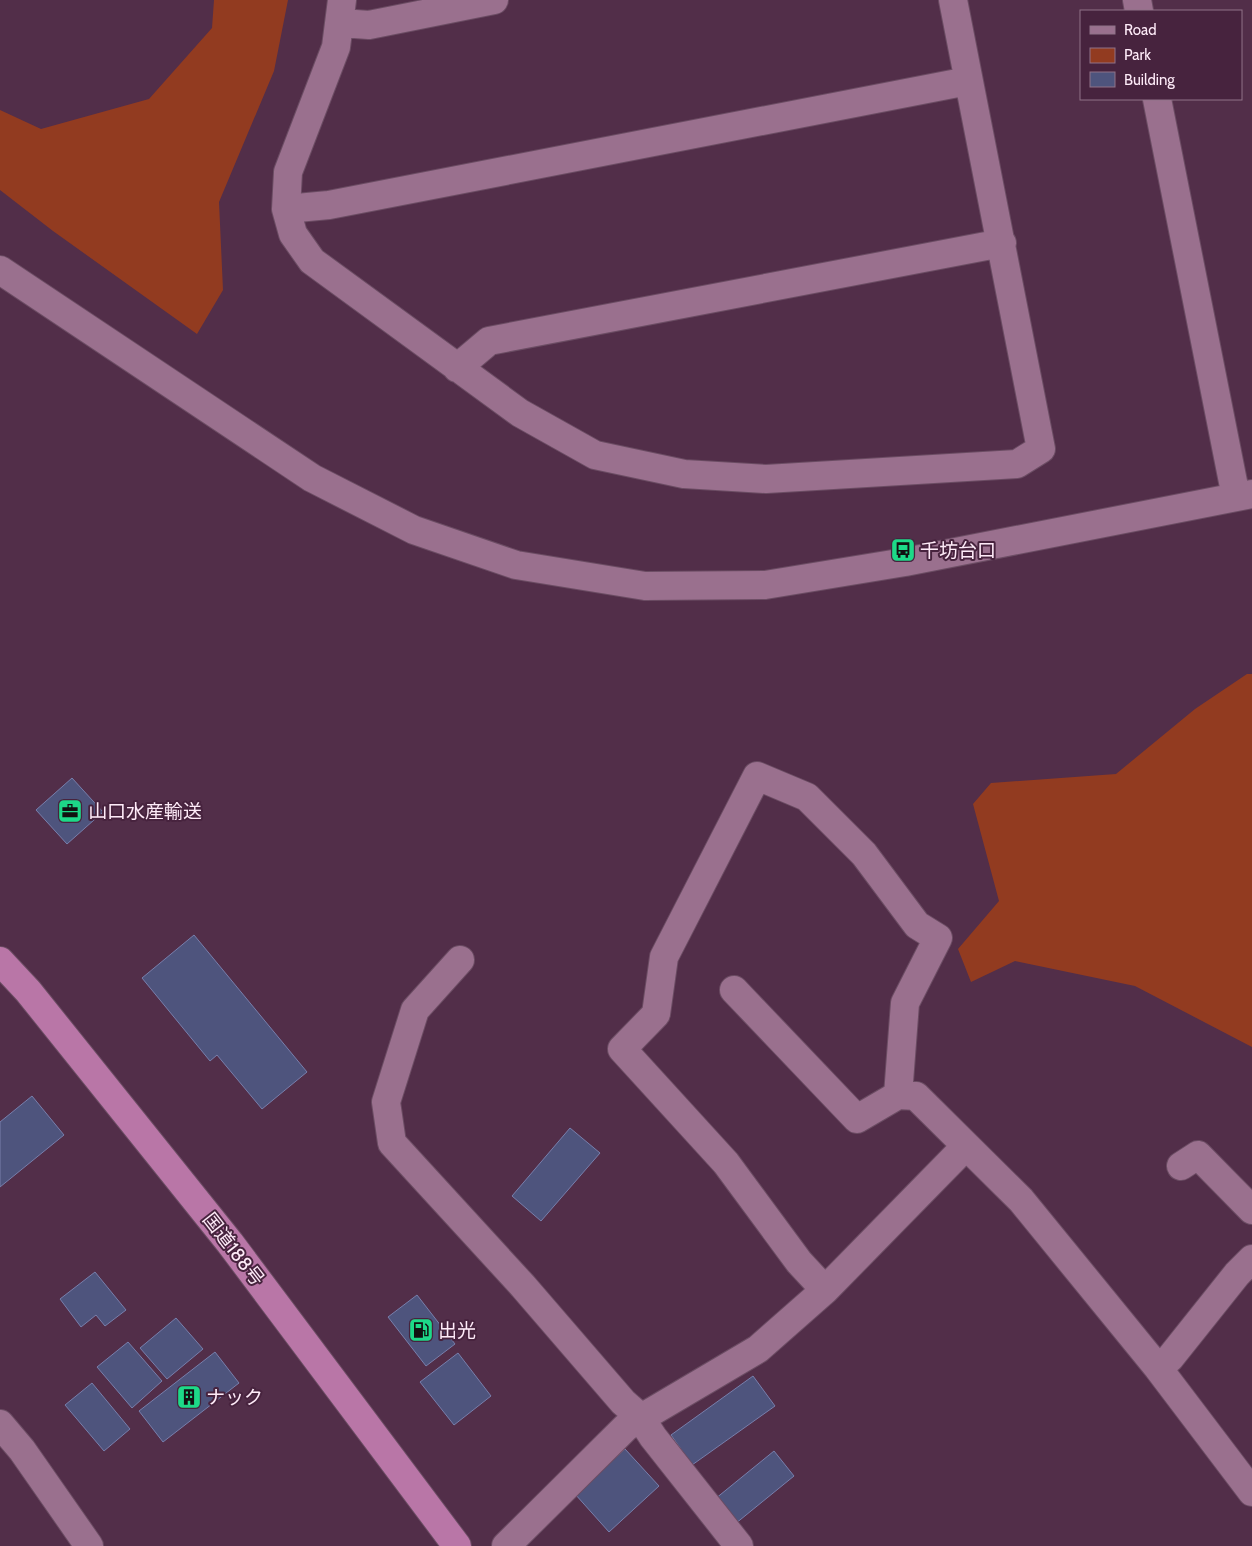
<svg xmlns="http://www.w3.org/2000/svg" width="1252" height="1546" font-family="Cabin,'Noto Sans JP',sans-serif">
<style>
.green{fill:#923b20}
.building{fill:#4e547d;stroke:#787fac}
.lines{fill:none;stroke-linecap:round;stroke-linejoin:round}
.minor-casing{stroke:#6b4c63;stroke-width:30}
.tertiary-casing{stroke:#6b4c63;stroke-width:30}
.trunk-casing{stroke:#6b4c63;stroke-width:30}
.minor{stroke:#9a708e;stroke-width:28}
.tertiary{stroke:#9a708e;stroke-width:28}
.trunk{stroke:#b976a7;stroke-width:28}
.labels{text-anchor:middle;stroke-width:4;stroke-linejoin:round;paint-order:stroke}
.poi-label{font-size:19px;fill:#feebf8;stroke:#47233e;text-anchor:start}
.street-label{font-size:19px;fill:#feebf8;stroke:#47233e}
</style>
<rect width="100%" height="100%" fill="#522e49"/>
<path class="green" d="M214 0H288L274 71 219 202 223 290 197 334 53 231 0 190V110L41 129 149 99 212 28Z
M1247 674H1252V1047L1135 986 1015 961 971 982 958 949 999 901 973 804 991 783 1116 774 1195 709Z"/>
<path class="building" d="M72 778 103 812 67 844 36 810Z
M194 935 307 1072 262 1109 217 1055 210 1061 142 978Z
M32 1096 64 1135 0 1187V1122Z
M570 1128 600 1153 541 1221 512 1196Z
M95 1272 126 1310 105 1326 96 1315 81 1327 60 1299Z
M417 1295 455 1344 426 1366 388 1317Z
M176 1318 203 1349 167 1379 140 1348Z
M128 1342 162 1381 132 1408 97 1367Z
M215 1352 239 1383 163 1442 139 1411Z
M458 1353 491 1396 454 1425 420 1382Z
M753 1376 775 1406 692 1465 671 1435Z
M92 1383 130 1429 104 1451 65 1405Z
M625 1449 659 1486 609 1532 575 1494Z
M774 1451 794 1476 735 1524 715 1499Z"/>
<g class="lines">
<defs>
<path id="minor" d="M342 0 336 47 288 172 286 209 293 234 312 261 520 413 595 455 684 474 766 479 1017 464 1041 449 953 0
M341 23 369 25 494 0
M286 209 329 205 968 81
M457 368 489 341 1002 243
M460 960 415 1010 386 1102 392 1143 523 1286 623 1402 640 1417 653 1437 739 1546
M734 990 857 1119 898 1095 916 1096 1021 1200 1158 1368 1252 1492
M1181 1166 1198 1155 1252 1210
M825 1290 799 1262 726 1163 622 1049 656 1014 664 957 757 776 807 797 864 854 917 925 938 938 905 1003 898 1095
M1158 1368 1170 1358 1237 1274 1252 1259
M0 1424 22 1450 89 1546
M506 1546 626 1427 758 1349 825 1290 966 1146"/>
<path id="tertiary" d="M1137 0 1139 11
M1157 99 1236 497
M0 270 312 478 414 530 516 565 645 586 765 585 905 562 1252 494"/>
<path id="trunk" d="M0 961 28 991 230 1243 457 1546"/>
</defs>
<use href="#minor" class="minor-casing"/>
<use href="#tertiary" class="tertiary-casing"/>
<use href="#trunk" class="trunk-casing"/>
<use href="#minor" class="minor"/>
<use href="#tertiary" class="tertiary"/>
<use href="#trunk" class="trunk"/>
</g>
<defs>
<symbol id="bus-square" viewBox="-11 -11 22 22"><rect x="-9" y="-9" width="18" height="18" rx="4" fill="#1dd988" stroke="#47233e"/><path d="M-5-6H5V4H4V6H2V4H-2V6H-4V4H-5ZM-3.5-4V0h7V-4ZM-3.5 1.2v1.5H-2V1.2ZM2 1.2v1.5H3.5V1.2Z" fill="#111"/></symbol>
<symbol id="office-square" viewBox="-11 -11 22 22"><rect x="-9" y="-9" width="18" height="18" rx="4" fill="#1dd988" stroke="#47233e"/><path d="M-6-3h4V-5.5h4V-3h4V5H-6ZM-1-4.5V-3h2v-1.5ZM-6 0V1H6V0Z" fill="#111"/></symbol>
<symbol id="fuel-square" viewBox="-11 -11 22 22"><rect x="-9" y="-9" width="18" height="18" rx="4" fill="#1dd988" stroke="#47233e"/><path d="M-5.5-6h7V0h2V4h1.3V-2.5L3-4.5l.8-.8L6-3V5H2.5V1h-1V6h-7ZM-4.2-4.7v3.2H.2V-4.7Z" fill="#111"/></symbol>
<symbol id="building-square" viewBox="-11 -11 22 22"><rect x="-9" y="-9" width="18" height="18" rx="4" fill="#1dd988" stroke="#47233e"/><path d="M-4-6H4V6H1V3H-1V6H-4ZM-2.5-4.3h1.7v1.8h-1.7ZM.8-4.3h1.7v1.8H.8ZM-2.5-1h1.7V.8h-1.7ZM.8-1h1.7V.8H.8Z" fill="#111"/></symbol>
</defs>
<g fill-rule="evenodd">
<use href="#bus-square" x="889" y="536" width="28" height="28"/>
<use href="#office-square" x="56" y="797" width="28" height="28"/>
<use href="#fuel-square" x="407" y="1316" width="28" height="28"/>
<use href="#building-square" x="175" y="1383" width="28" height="28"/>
</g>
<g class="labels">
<g class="poi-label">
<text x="920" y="557">千坊台口</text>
<text x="88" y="818">山口水産輸送</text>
<text x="438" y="1337">出光</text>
<text x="206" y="1404">ナック</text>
</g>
<g class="street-label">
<text transform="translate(234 1249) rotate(52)" y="7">国道188号</text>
</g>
</g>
<rect x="1080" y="10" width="162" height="90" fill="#47233e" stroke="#907388"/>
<rect x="1090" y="26" width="25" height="8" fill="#9a708e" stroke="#907388"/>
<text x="1124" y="35" font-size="15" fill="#feebf8">Road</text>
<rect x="1090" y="48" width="25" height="15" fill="#923b20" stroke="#907388"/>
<text x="1124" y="60" font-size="15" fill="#feebf8">Park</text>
<rect x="1090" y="72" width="25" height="15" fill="#4e547d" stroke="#907388"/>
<text x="1124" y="85" font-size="15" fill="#feebf8">Building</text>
</svg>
